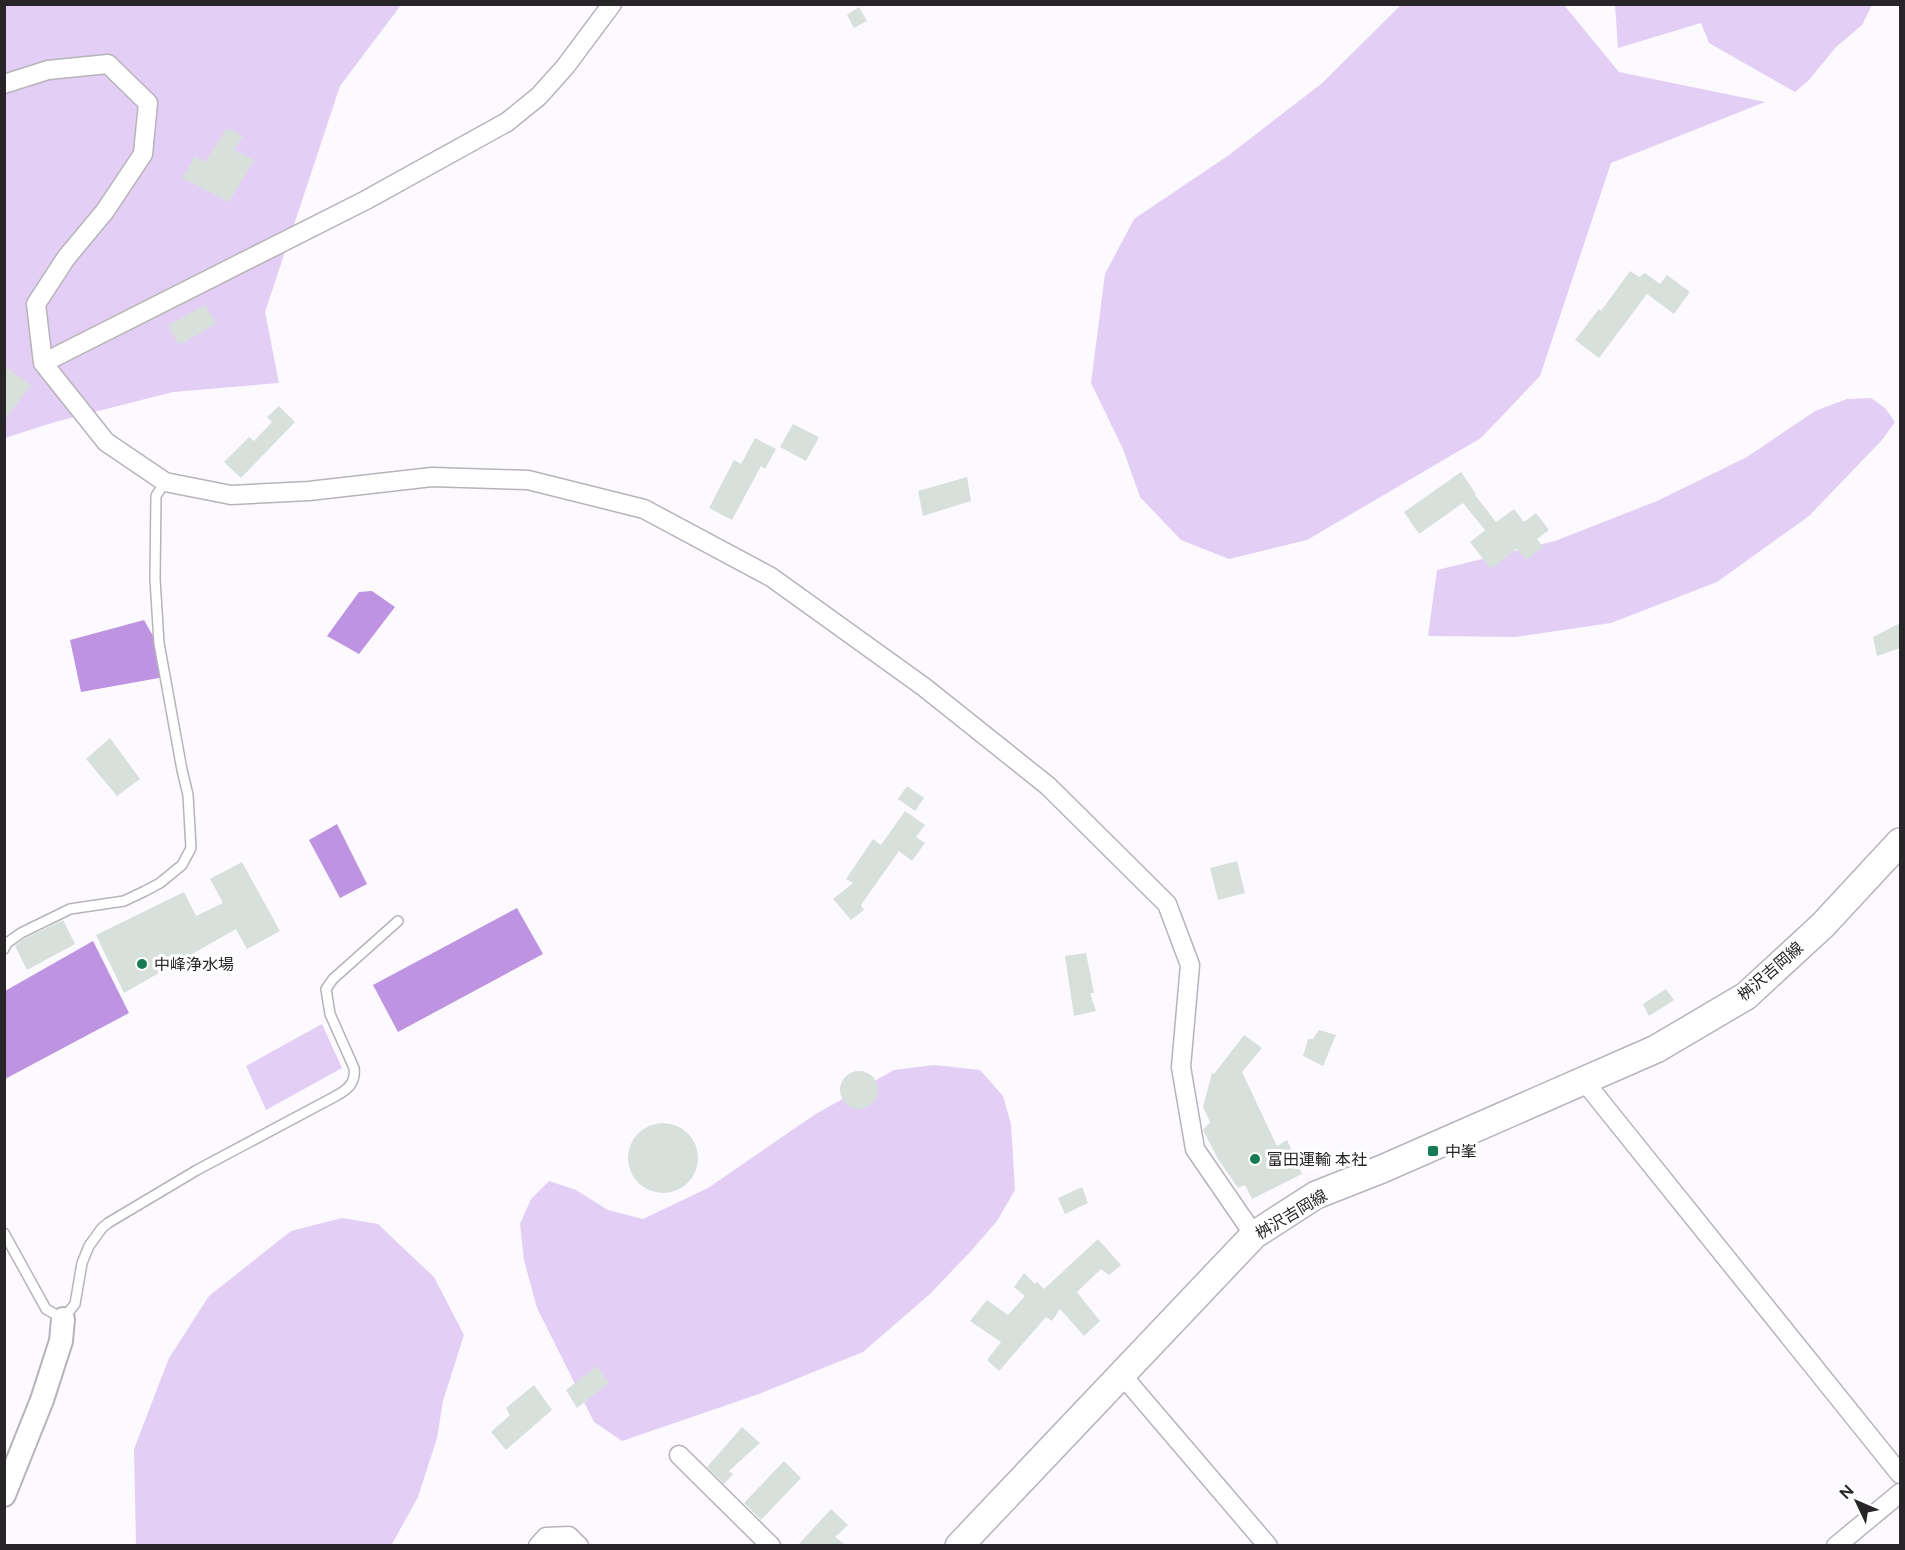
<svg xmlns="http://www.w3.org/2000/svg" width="1905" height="1550" font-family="Figtree,'Noto Sans JP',sans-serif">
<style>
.green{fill:#e3cff6}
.water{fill:#bd93e2}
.building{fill:#d8e0dc}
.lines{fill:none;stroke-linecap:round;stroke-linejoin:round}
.service-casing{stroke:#b7b3ba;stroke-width:12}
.minor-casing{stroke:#b7b3ba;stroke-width:21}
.tertiary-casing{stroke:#b7b3ba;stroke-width:26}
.secondary-casing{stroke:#b7b3ba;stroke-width:30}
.service{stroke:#fff;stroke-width:9}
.minor{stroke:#fff;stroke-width:18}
.tertiary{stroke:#fff;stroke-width:22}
.secondary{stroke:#fff;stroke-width:27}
.poi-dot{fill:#157c56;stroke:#fff;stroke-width:2}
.labels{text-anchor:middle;stroke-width:6;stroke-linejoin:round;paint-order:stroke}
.poi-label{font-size:16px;fill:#272528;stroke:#fff;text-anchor:start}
.street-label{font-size:16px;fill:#272528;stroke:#fff}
</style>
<rect width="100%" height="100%" fill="#fcfaff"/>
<path class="green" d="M1402 4 1564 5 1619 72 1765 102 1611 163 1540 376 1481 438 1307 540 1229 559 1181 540 1140 497 1123 449 1091 383 1105 274 1134 219 1229 155 1321 84Z
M5 5H401L340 86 265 312 279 383 173 392 55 422 5 438Z
M1615 5V4L1872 5 1862 25 1836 47 1809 80 1795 92 1709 43 1701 23 1618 48Z
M1871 398 1885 408 1895 422 1882 440 1809 516 1717 582 1611 623 1515 637 1428 636 1437 570 1555 541 1657 501 1747 457 1815 411 1847 399Z
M322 1024 342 1068 266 1110 246 1066Z
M934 1065 980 1070 1003 1096 1011 1124 1015 1190 997 1221 971 1251 930 1294 863 1352 759 1394 622 1441 594 1422 537 1308 524 1260 520 1224 531 1199 549 1181 576 1190 608 1210 643 1219 708 1188 814 1115 894 1070Z
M342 1218 378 1224 401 1246 434 1277 464 1335 443 1401 437 1438 418 1497 392 1544 391 1546 136 1545 134 1449 169 1358 209 1296 291 1231Z"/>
<path class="water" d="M372 591 395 607 359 654 327 636 359 592Z
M144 620 153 636 170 676 81 692 70 640Z
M337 824 367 884 340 898 309 840Z
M517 908 543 954 398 1032 373 985Z
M93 941 129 1013 5 1079V991Z"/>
<path class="building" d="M859 7 867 21 854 28 847 15Z
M227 128 243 136 234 150 254 160 229 202 182 178 195 156 205 162Z
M1630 271 1639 277 1645 273 1660 284 1667 275 1690 292 1674 314 1647 294 1599 358 1575 340 1599 309 1601 311Z
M205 305 216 324 179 345 168 325Z
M4 366 31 385 4 421Z
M279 406 295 422 241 478 224 462 249 437 254 441 272 422 267 417Z
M793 424 819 437 806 461 780 447Z
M755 438 776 449 765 469 761 466 732 520 709 508 734 460 741 464Z
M1461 472 1476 494 1475 495 1496 522 1514 509 1524 522 1536 513 1549 530 1537 539 1543 547 1526 560 1517 549 1491 569 1470 542 1485 530 1463 503 1419 534 1404 512Z
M967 477 971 501 923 516 918 491Z
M1900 623V648L1877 656 1873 637Z
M110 738 140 779 117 796 86 759Z
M907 786 924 798 915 811 898 799Z
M905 811 925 825 916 837 925 843 912 861 899 851 861 905 864 910 851 920 833 899 853 883 846 879 873 839 881 845Z
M1237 861 1245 893 1218 900 1210 868Z
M242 862 280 931 247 949 236 929 124 993 96 935 184 892 196 916 223 903 210 879Z
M63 920 75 944 27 970 15 946 24 939Z
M1086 953 1094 993H1090L1096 1011 1074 1016 1065 956Z
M1666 989 1674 1000 1649 1016 1643 1004Z
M1319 1030 1336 1035 1323 1066 1303 1056 1308 1039H1313Z
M1244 1035 1262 1048 1242 1072 1277 1146 1287 1140 1302 1174 1252 1199 1245 1185 1238 1188 1218 1159 1203 1130 1210 1122 1203 1107 1212 1073 1214 1074Z
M840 1090a19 19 0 1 1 38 0a19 19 0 1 1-38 0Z
M628 1158a35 35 0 1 1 70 0a35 35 0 1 1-70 0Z
M1082 1187 1088 1203 1065 1214 1058 1198Z
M1098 1239 1121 1265 1109 1275 1101 1269 1077 1292 1100 1321 1084 1336 1060 1309 1052 1321 1046 1317 999 1371 987 1360 1001 1342 970 1321 987 1300 1008 1315 1025 1296 1014 1287 1024 1273 1035 1284 1037 1282 1044 1289Z
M597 1366 609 1383 577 1408 566 1390Z
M534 1385 552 1410 506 1450 491 1432 510 1415 506 1408Z
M742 1427 760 1443 729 1471 733 1474 724 1484 707 1467Z
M784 1461 801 1478 761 1520 744 1503Z
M831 1509 848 1525 835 1537 846 1545H798Z"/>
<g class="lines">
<defs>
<path id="service" d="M4 949 7 943 21 933 70 909 124 901 145 891 160 883 182 865 191 848 188 795 182 770 159 643 155 579 156 496 165 482
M4 1233 46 1309 63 1319 75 1304 82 1263 89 1246 102 1228 108 1223 197 1170 334 1097C347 1090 356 1084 354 1068L330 1014 326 989 333 979 398 921"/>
<path id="minor" d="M4 84 48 70 108 64 148 103 143 154 105 211 66 258 36 304 43 363 106 442 165 482 231 495 309 491 432 477 528 480 644 509 771 577 924 687 1048 786 1167 904 1190 965 1181 1067 1195 1149 1254 1235
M43 363 366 200 507 122 539 96 565 67 612 4
M1584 1081 1900 1474
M1122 1375 1268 1546
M679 1455 771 1546
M538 1546 546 1537 569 1536 579 1546
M1836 1546 1900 1493"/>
<path id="tertiary" d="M4 1495 42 1400 61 1341 63 1319"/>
<path id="secondary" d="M959 1546 1254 1235 1316 1195 1382 1169 1656 1049 1746 996 1823 925 1900 842"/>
</defs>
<use href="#service" class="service-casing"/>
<use href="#minor" class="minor-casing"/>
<use href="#tertiary" class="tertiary-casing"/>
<use href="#secondary" class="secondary-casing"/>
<use href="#service" class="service"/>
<use href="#minor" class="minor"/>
<use href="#tertiary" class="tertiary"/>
<use href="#secondary" class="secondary"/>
</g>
<g class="poi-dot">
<circle cx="142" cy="964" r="6"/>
<rect x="1427" y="1145" width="12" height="12" rx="3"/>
<circle cx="1255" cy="1159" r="6"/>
</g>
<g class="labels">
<g class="poi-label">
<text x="154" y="970">中峰浄水場</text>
<text x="1445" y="1157">中峯</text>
<text x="1267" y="1165">富田運輸 本社</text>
</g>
<g class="street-label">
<text transform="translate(1770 971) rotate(-41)" y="6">桝沢吉岡線</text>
<text transform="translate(1291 1214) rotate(-31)" y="6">桝沢吉岡線</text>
</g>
</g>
<rect width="1905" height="1550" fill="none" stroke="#272528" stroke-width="12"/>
<g transform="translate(1857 1502) rotate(314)" stroke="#ffffff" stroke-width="4.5" paint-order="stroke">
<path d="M0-4.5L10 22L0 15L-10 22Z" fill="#272528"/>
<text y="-9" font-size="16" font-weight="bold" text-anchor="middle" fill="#272528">N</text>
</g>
</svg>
